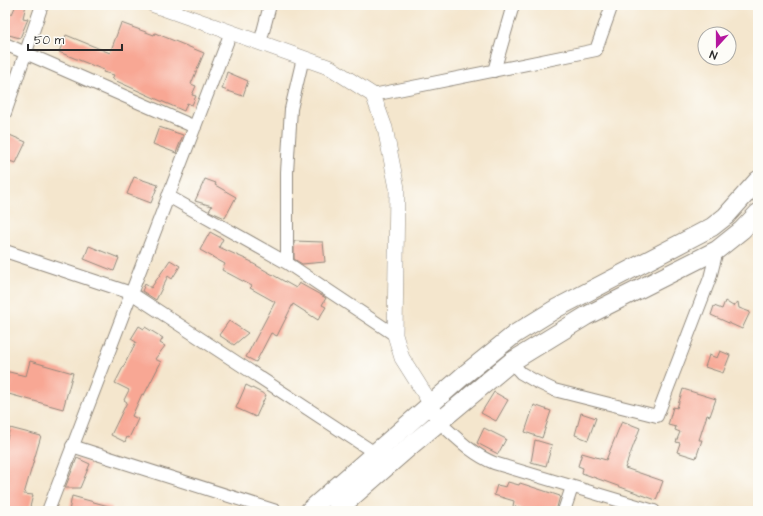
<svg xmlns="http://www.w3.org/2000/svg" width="763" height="516" font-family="'Architects Daughter',sans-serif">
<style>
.building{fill:#f8a794}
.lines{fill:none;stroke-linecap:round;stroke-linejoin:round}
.minor-casing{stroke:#90887c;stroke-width:14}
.tertiary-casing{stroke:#90887c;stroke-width:16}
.secondary-casing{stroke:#90887c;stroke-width:20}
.minor{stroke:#fff;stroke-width:12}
.tertiary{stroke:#fff;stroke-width:15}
.secondary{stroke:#fff;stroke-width:18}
</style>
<rect width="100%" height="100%" fill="#fdfcf7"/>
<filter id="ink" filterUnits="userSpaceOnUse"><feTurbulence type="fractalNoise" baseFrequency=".025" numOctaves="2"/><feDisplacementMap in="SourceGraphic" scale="8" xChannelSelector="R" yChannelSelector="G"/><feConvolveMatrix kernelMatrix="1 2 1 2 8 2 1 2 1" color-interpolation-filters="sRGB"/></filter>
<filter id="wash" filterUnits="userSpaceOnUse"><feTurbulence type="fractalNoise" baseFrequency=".012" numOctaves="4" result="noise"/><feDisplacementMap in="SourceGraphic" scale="16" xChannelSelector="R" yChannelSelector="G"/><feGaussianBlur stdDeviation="0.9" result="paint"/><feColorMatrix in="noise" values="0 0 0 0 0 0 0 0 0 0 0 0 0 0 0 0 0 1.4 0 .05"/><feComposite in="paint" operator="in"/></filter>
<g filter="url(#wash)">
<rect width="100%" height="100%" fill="#f4e6cd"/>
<g id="blocks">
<path class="building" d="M16 5H26L23 18 28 19 20 38 5 34V12L12 14Z
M121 23 154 35 155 33 204 53 191 84 196 86 192 95 196 96 192 105 187 103 184 111 161 101 112 79 114 75 103 72 104 70 59 52 66 35 110 53Z
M227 72 248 81 243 96 222 89Z
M159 127 183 135 176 153 153 144Z
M5 133 26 142 16 163 5 160Z
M134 177 158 185 151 203 127 194Z
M205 179 216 183 215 185 236 197 225 218 209 211 212 206 195 201Z
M210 232 223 239 219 247 252 262V263L296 288 299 283 326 298 322 305 326 307 318 320 293 304 277 336 271 333 256 362 246 357 275 302 250 288 252 286 222 270 225 264 200 250Z
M294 241 323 242 325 262 302 264 294 259Z
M89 246 119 258 114 271 84 259Z
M170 260 180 266 172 279 168 276 156 300 142 291 145 284 151 288Z
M725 301 733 306 738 302 739 308 750 312 742 329 711 315 714 306 722 309Z
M229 321 248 333 234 345 219 335Z
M139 326 144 329 145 327 163 338 160 343 165 346 155 359 161 362 144 395 142 394 132 416 138 419 129 438 127 437 125 442 111 435 127 402 124 400 129 390 115 383 136 342 131 339Z
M720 351 730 355 723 373 705 367 709 355 717 358Z
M30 361 73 373 63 409 5 393V371L26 376Z
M246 385 266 395 256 417 236 408Z
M683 389 716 399 710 416 707 415 699 440H702L696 458 677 452 680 443 676 442 680 432 675 430 676 427 668 425 673 407 677 408Z
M494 392 508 400 496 421 481 413Z
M534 405 551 411 542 438 525 432Z
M581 413 596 418 588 440 575 435Z
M622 421 640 428 625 468 663 481 656 500 582 473 583 468 578 466 582 453 606 460Z
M10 428 41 436 24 494 33 495 29 511H5V445Z
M484 428 506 439 498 454 477 443Z
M535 440 552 445 546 466 531 462Z
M77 458 90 464 80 488H65Z
M508 482 519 485 520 483 560 496 556 511H528L513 506 514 501 494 495 497 485 506 487Z
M72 496 112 507V511H69Z"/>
</g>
</g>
<g filter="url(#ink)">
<use href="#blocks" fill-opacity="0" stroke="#90887c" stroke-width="1"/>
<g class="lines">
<defs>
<path id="minor" d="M260 43 270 5
M5 44 195 127
M494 71 513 5
M373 95 596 50 612 5
M5 113 42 5
M168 196 287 263 395 335
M5 251 131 293 375 453
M287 263V172L291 109 303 58
M511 362 521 373 535 381 554 390 657 416 710 278 717 250
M439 422C457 438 472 454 494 463L654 511
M72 446 276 511
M48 511 231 32
M564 511 572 487"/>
<path id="tertiary" d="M154 5 331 68 373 95 385 128 397 188 395 335 402 358 431 404 439 422"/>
<path id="secondary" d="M309 511 464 375 515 334 557 308 712 227 726 216 758 180
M336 511 415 442 511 362 586 316 717 250 742 230 758 213"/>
</defs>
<use href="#minor" class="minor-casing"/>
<use href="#tertiary" class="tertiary-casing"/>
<use href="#secondary" class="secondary-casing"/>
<use href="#minor" class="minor"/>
<use href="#tertiary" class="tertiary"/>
<use href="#secondary" class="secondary"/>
</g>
</g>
<rect width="763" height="516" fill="none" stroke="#fdfcf7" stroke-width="20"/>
<g transform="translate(717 46) rotate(201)"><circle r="19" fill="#fdfcf7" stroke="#a9a8a5"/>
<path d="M0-3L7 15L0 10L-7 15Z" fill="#b5179e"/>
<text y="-6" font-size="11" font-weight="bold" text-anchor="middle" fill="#2b2b2b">N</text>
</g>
<path d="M28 44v6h94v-6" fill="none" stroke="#2b2b2b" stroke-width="2"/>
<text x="34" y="44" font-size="12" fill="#2b2b2b" stroke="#fdfcf7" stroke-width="3" paint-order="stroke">50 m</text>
</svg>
